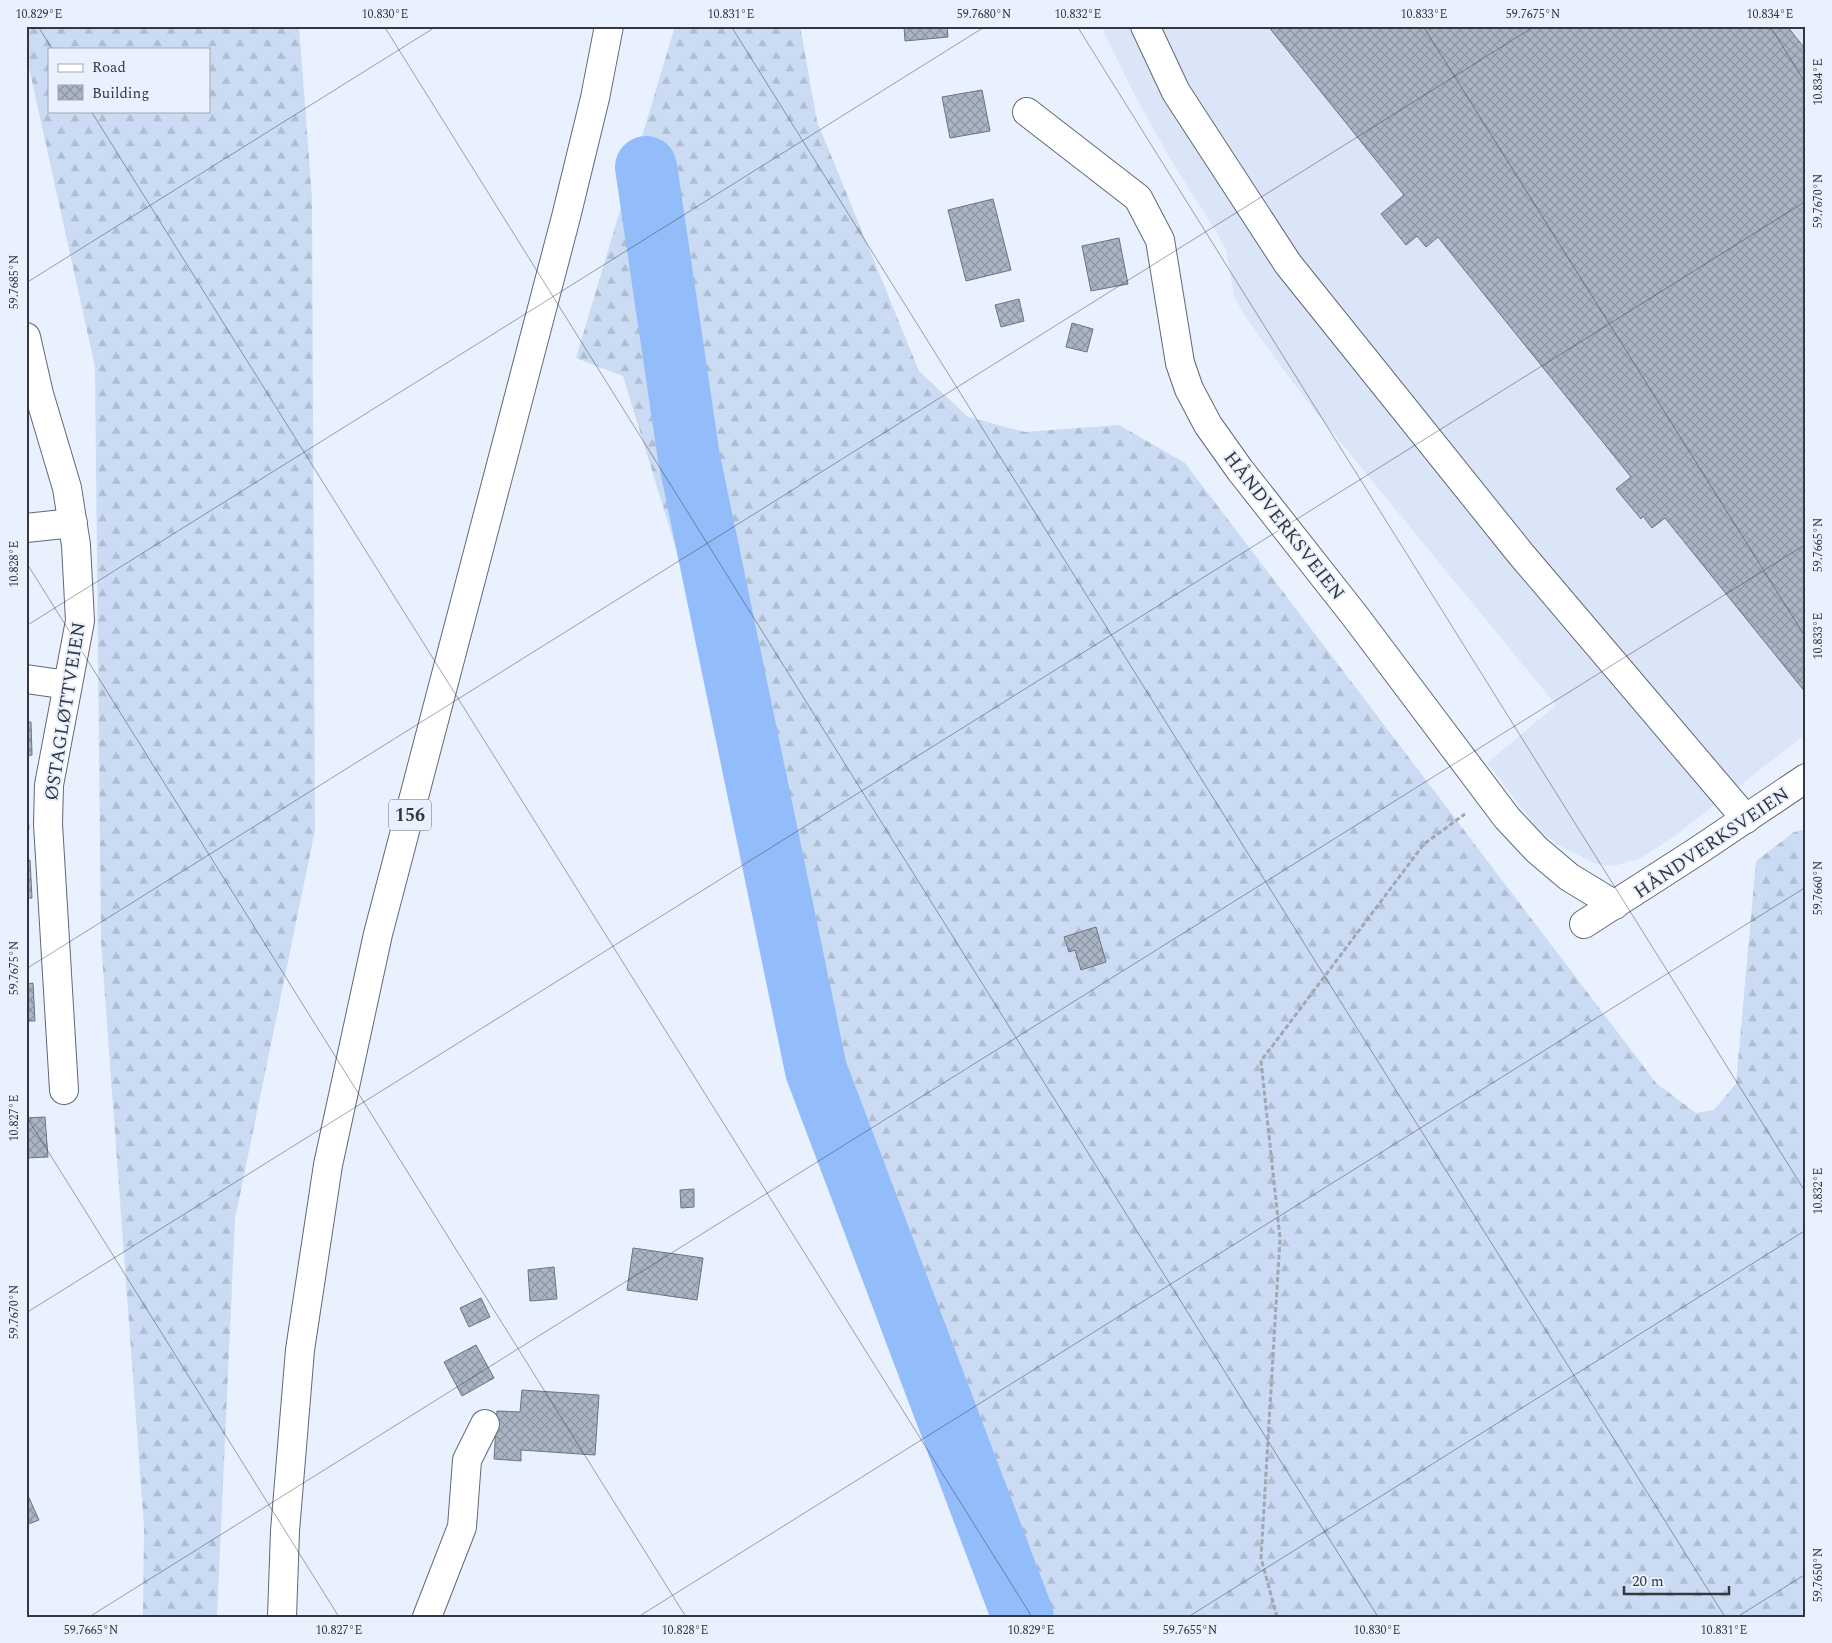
<svg xmlns="http://www.w3.org/2000/svg" width="1832" height="1643" font-family="Spectral,serif">
<style>
.built{fill:#dae5f8}
.forest{fill:url(#forest-firs);fill-rule:evenodd}
.lines{fill:none;stroke-linecap:round;stroke-linejoin:round}
.river{stroke:#93bcfa;stroke-width:62}
.building{fill:url(#building-cross-hatch);stroke:#6a7482}
.minor-casing{stroke:#606978;stroke-width:30}
.major-casing{stroke:#606978;stroke-width:30}
.path{stroke:#a1a7b2;stroke-width:3;stroke-dasharray:5 2.5;stroke-linecap:butt}
.minor{stroke:#fff;stroke-width:28}
.major{stroke:#fff;stroke-width:28}
.ticks{fill:none;stroke:#34383e;stroke-width:1;stroke-opacity:0.45}
.labels{text-anchor:middle;stroke-width:4;stroke-linejoin:round;paint-order:stroke}
.shield{fill:#e9f1ff;stroke:#6a7078;stroke-width:1}
.shield-label{font-size:18px;font-weight:bold;fill:#34383e}
.street-label{font-size:19px;fill:#34383e;stroke:#e9f1ff}
.neatline{fill:none;stroke:#34383e;stroke-width:2}
.ticks-label{font-size:12px;text-anchor:middle;fill:#34383e}
</style>
<defs>
<pattern id="forest-firs" width="22" height="20" patternUnits="userSpaceOnUse" patternTransform="scale(1.25)"><rect width="22" height="20" fill="#cadbf3"/><path d="M5 1l3.5 6h-7zM16 11l3.5 6h-7z" fill="#aebdd1"/></pattern>
<pattern id="building-cross-hatch" width="8" height="8" patternUnits="userSpaceOnUse" patternTransform="scale(1.25)"><rect width="8" height="8" fill="#aab5c4"/><path d="M0 0l8 8M0 8l8-8" fill="none" stroke="#8b94a1"/></pattern>
</defs>
<rect width="100%" height="100%" fill="#e9f1ff"/>
<path class="built" d="M1101 26H1806V734L1676 835 1641 858 1614 866 1596 864 1558 845 1537 828 1487 763 1556 705 1314 410 1274 357 1243 313 1234 296 1226 250 1217 233 1171 160 1136 98Z"/>
<path class="forest" d="M26 26H299L312 198 315 830 235 1219 217 1617H143L144 1527 101 942 95 367 26 54ZM49 49H209V111H49Z
M675 26H800L817 121 919 371 968 417 1025 432 1119 425 1185 463 1657 1084 1696 1113 1714 1110 1736 1084 1756 861 1794 832 1806 829V1617H1003L623 376 576 358Z"/>
<g class="lines">
<path class="river" d="M646 167 689 458 816 1070 1023 1617"/>
</g>
<path class="building" d="M904 26H947L948 37 905 41Z
M1268 26H1787L1806 50V693L1665 518 1652 528 1643 516 1641 519 1616 489 1631 477 1438 237 1426 247 1417 236 1406 245 1381 214 1404 195Z
M982 90 990 131 950 138 942 97Z
M993 199 1011 270 966 281 948 210Z
M1119 238 1128 284 1091 291 1082 246Z
M1019 299 1024 321 1001 327 995 305Z
M1072 323 1093 329 1087 352 1066 347Z
M26 722H31L32 755 26 756Z
M26 794 29 829H26Z
M30 860 32 898H26V861Z
M1096 927 1106 962 1081 970 1075 950 1069 952 1064 937Z
M33 983 35 1021H26V984Z
M45 1117 48 1157 26 1158V1118Z
M694 1189V1207L681 1208 680 1190Z
M633 1248 703 1258 697 1300 627 1290Z
M554 1267 557 1299 530 1301 528 1270Z
M481 1298 490 1317 469 1327 460 1308Z
M476 1345 494 1378 462 1396 444 1362Z
M522 1390 599 1395 595 1455 521 1450V1461L494 1459 497 1411 520 1412Z
M26 1491 39 1520 26 1525Z"/>
<g class="lines">
<defs>
<path id="minor" d="M1145 26 1176 92 1288 264 1520 553 1746 819
M1027 112 1138 198 1160 240 1180 363 1189 389 1208 425 1240 470 1355 616 1507 818 1537 850 1569 877 1615 905
M26 337 39 394 67 488 76 545 80 621 49 785 48 824 64 1090
M26 528 73 523
M26 679 68 685
M1584 924 1699 850 1806 778
M427 1617 462 1527 467 1460 485 1424"/>
<path id="major" d="M282 1617 285 1531 300 1350 328 1165 378 934 566 217 595 98 609 26"/>
</defs>
<use href="#minor" class="minor-casing"/>
<use href="#major" class="major-casing"/>
<path class="path" d="M1277 1617 1261 1558 1280 1238 1261 1061 1424 844 1465 814"/>
<use href="#minor" class="minor"/>
<use href="#major" class="major"/>
</g>
<path class="ticks" d="M38 26 52 49M384 26 1378 1617M731 26 1725 1617M1077 26 1806 1193M1423 26 1806 638M1770 26 1806 84M91 111 1032 1617M26 283 437 26M26 562 686 1617M26 626 986 26M26 969 1535 26M26 1116 339 1617M26 1313 1806 201M89 1617 1806 544M638 1617 1806 887M1188 1617 1806 1230M1737 1617 1806 1574"/>
<g class="labels">
<rect class="shield" x="389" y="799.5" width="42" height="31" rx="4"/>
<g class="shield-label">
<text x="410" y="821">156</text>
</g>
<g class="street-label">
<text transform="translate(1285 525) rotate(52)" y="7">HÅNDVERKSVEIEN</text>
<text transform="translate(64 711) rotate(-81)" y="7">ØSTAGLØTTVEIEN</text>
<text transform="translate(1711 842) rotate(-34)" y="7">HÅNDVERKSVEIEN</text>
</g>
</g>
<rect width="1832" height="1643" fill="none" stroke="#e9f1ff" stroke-width="55"/>
<rect x="48" y="48" width="162" height="65" fill="#e9f1ff" stroke="#a1a7b2"/>
<rect x="58" y="64" width="25" height="8" fill="#ffffff" stroke="#a1a7b2"/>
<text x="92" y="72" font-size="15" fill="#34383e">Road</text>
<rect x="58" y="85" width="25" height="15" fill="url(#building-cross-hatch)" stroke="#a1a7b2"/>
<text x="92" y="98" font-size="15" fill="#34383e">Building</text>
<path d="M1624 1586v8h105v-8" fill="none" stroke="#34383e" stroke-width="2.5"/>
<text x="1632" y="1586" font-size="15" fill="#34383e" stroke="#e9f1ff" stroke-width="4" paint-order="stroke">20 m</text>
<rect x="28" y="28" width="1776" height="1588" class="neatline"/>
<g class="ticks-label">
<text x="39" y="18">10.829°E</text>
<text x="385" y="18">10.830°E</text>
<text x="731" y="18">10.831°E</text>
<text x="984" y="18">59.7680°N</text>
<text x="1078" y="18">10.832°E</text>
<text x="1424" y="18">10.833°E</text>
<text x="1533" y="18">59.7675°N</text>
<text x="1770" y="18">10.834°E</text>
<text transform="translate(1818 82) rotate(-90)" y="4">10.834°E</text>
<text transform="translate(1818 201) rotate(-90)" y="4">59.7670°N</text>
<text transform="translate(14 282) rotate(-90)" y="4">59.7685°N</text>
<text transform="translate(1818 545) rotate(-90)" y="4">59.7665°N</text>
<text transform="translate(14 564) rotate(-90)" y="4">10.828°E</text>
<text transform="translate(1818 636) rotate(-90)" y="4">10.833°E</text>
<text transform="translate(1818 888) rotate(-90)" y="4">59.7660°N</text>
<text transform="translate(14 968) rotate(-90)" y="4">59.7675°N</text>
<text transform="translate(14 1118) rotate(-90)" y="4">10.827°E</text>
<text transform="translate(1818 1191) rotate(-90)" y="4">10.832°E</text>
<text transform="translate(14 1312) rotate(-90)" y="4">59.7670°N</text>
<text transform="translate(1818 1575) rotate(-90)" y="4">59.7650°N</text>
<text x="91" y="1634">59.7665°N</text>
<text x="339" y="1634">10.827°E</text>
<text x="685" y="1634">10.828°E</text>
<text x="1031" y="1634">10.829°E</text>
<text x="1190" y="1634">59.7655°N</text>
<text x="1377" y="1634">10.830°E</text>
<text x="1724" y="1634">10.831°E</text>
</g>
</svg>
